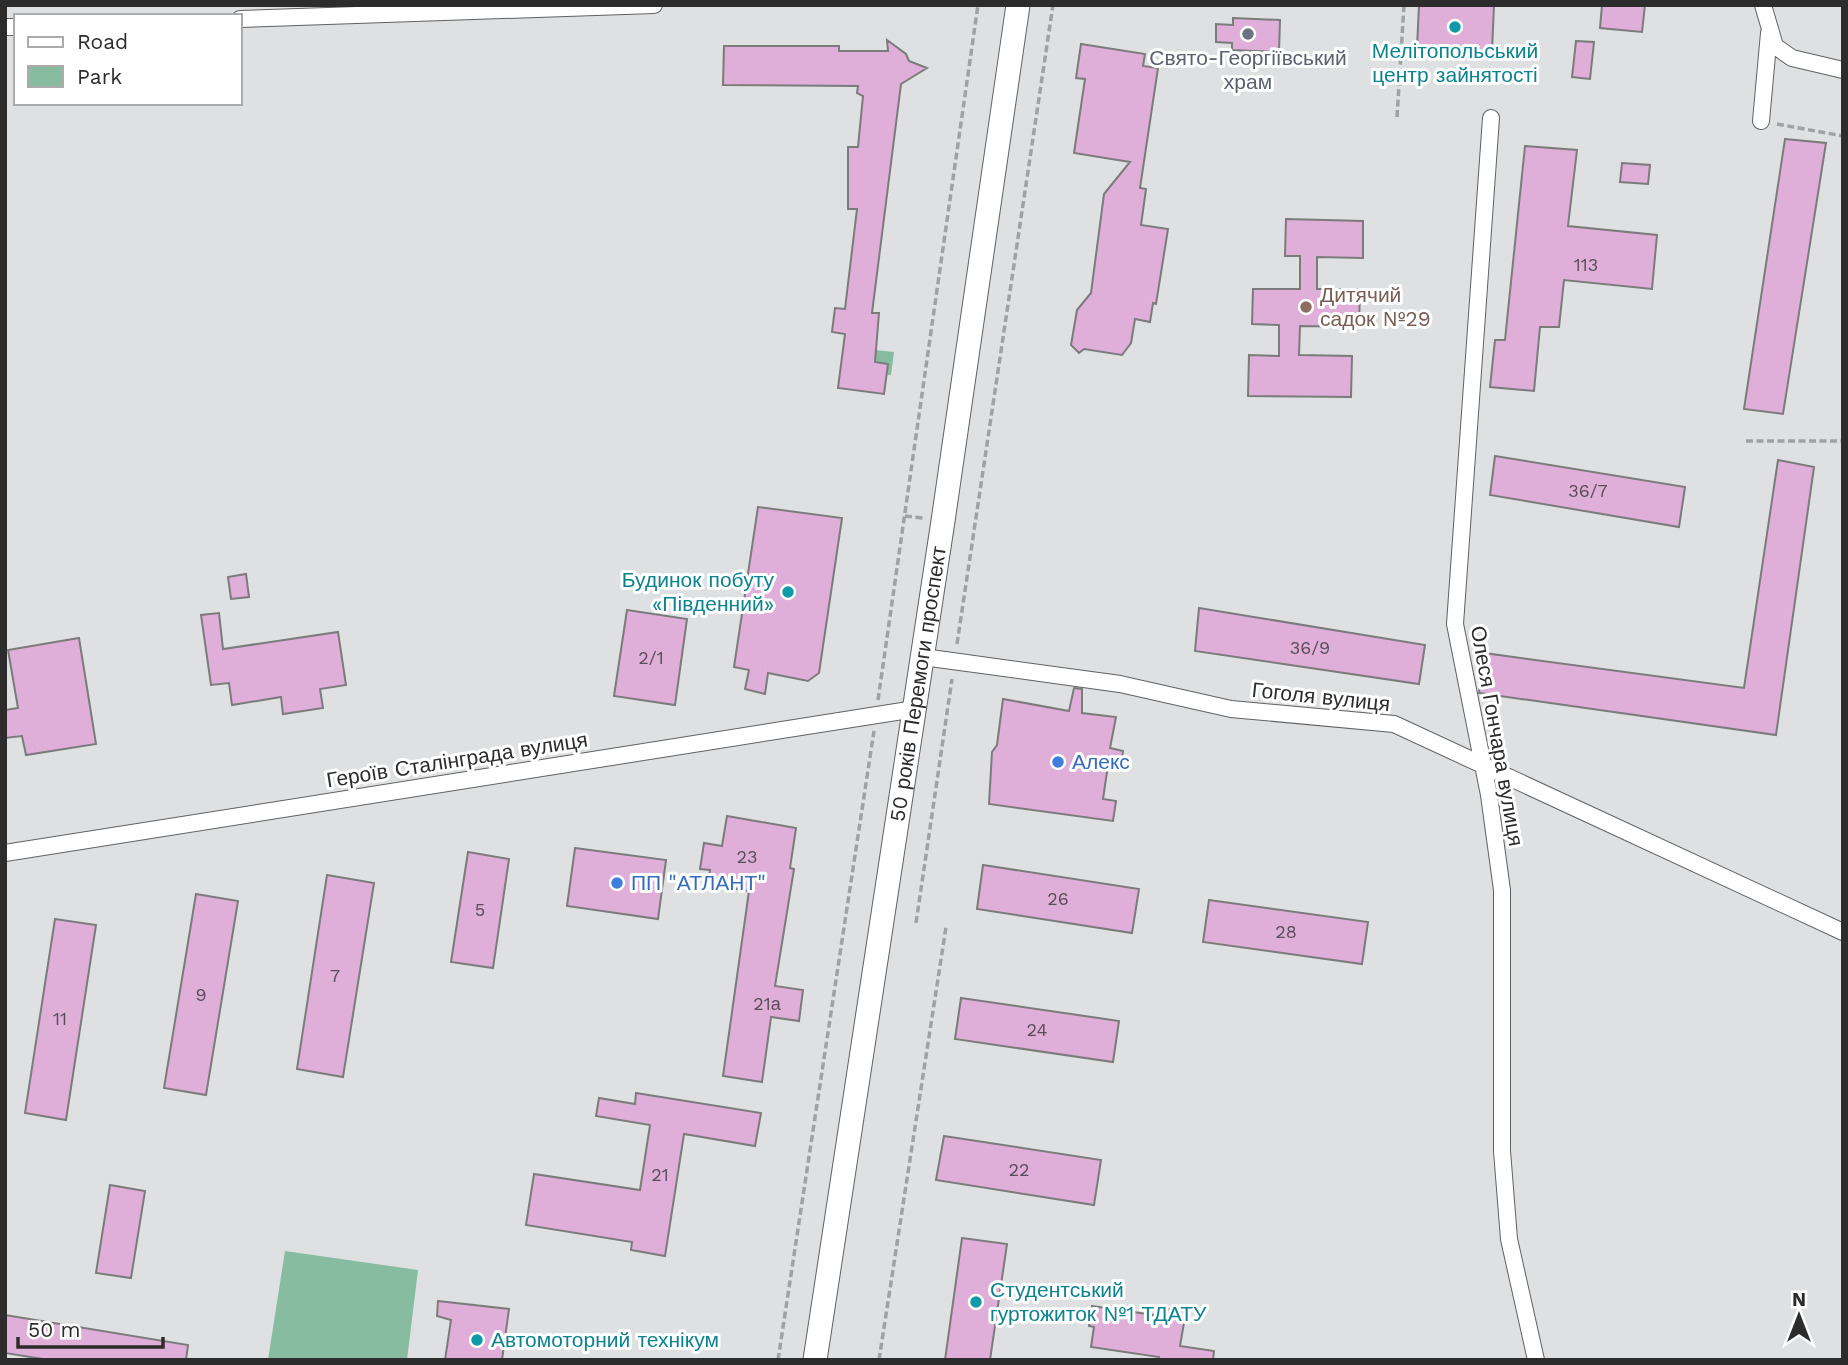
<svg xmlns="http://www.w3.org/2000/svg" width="1848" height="1365" font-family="'Work Sans',sans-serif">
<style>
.green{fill:#87bca1}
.building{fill:#dfafda;stroke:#7c7b7c;stroke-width:2}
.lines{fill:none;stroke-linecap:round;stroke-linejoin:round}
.minor-casing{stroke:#606162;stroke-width:18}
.secondary-casing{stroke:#606162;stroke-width:25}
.path{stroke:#9fa1a2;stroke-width:3.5;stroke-dasharray:7 3.5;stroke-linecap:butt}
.minor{stroke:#fff;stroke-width:16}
.secondary{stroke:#fff;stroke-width:23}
.culture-dot{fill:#0f9aa8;stroke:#fff;stroke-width:2.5}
.worship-dot{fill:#6b7280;stroke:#fff;stroke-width:2.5}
.education-dot{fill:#8d6e63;stroke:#fff;stroke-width:2.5}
.shop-dot{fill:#3f7fe0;stroke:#fff;stroke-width:2.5}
.labels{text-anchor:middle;stroke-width:6;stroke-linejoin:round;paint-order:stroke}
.number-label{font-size:18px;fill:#594d58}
.culture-label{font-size:21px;fill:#0d838f;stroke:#fff;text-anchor:start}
.worship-label{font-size:21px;fill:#5b616d;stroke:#fff}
.education-label{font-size:21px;fill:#785e54;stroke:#fff;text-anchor:start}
.street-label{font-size:21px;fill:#2c2c2d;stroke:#fff}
.shop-label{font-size:21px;fill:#366cbe;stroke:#fff;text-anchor:start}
</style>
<rect width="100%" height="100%" fill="#dee0e1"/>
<path class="green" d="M875 350 894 352 891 375H887L888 364 873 362Z
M285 1251 418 1270 407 1360H268Z"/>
<path class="building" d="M1419 5H1494L1492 51 1417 48Z
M1602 5H1645L1642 32 1600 28Z
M1233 18 1280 20 1279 52 1232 50V43L1216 42V24L1233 25Z
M887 40 906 54 909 61 927 68 901 84 872 313H879L875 362 888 364 884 394 838 388 845 334 832 332 835 308 845 309 857 209H848V147H858L863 96 857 93 858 86 723 85 724 46H839V51H888Z
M1576 41 1594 42 1590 79 1572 77Z
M1081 44 1145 54 1143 66 1158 68 1140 188 1146 189 1141 225 1168 229 1156 304 1153 303 1150 322 1135 319 1131 343 1122 355 1084 349 1079 353 1071 345 1077 310 1091 293 1104 194 1130 162 1074 153 1085 79 1076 78Z
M1785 139 1826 143 1783 414 1744 409Z
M1525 146 1577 150 1568 226 1657 235 1652 289 1564 280 1559 327H1540L1534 391 1490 387 1495 340H1505Z
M1622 163 1650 165 1648 184 1620 182Z
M1286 219 1363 221V258L1317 257V289H1360L1359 327 1300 326 1299 355 1352 356 1351 397 1248 396 1249 355 1279 356V325L1252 324 1253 289H1300V256H1285Z
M1495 456 1685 487 1679 527 1490 495Z
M1778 460 1814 467 1776 735 1479 693 1484 653 1744 688Z
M758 507 842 518 819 673 808 681 768 673 765 694 745 689 749 670 734 667Z
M246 574 249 597 231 599 228 577Z
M1199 608 1425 645 1419 684 1195 651Z
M627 610 687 619 675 705 614 696Z
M219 613 223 649 338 632 346 685 320 689 323 708 283 714 281 697 232 705 229 683 211 685 201 615Z
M79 638 96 744 26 755 22 736 5 738V710L18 708 8 650Z
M1074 688 1082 689V713L1116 717 1110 748 1123 751 1121 767 1108 765 1103 799 1116 801 1113 821 989 804 992 752 997 745 1003 699 1069 711Z
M727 816 796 828 790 868 794 869 775 986 803 990 799 1021 771 1017 762 1082 723 1076 749 891 708 884 710 870 700 869 704 843 722 846Z
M575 848 666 860 658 919 567 906Z
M468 852 509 859 493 968 451 962Z
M983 865 1139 889 1132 933 977 909Z
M327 875 374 883 343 1077 297 1069Z
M196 894 238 901 206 1095 164 1088Z
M1209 900 1368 922 1362 964 1203 942Z
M55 919 96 925 66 1120 25 1113Z
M961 998 1119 1021 1113 1062 955 1039Z
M636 1093 761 1113 755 1146 684 1134 665 1256 631 1250 632 1242 526 1225 534 1174 640 1190 650 1125 596 1116 599 1098 635 1104Z
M944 1136 1101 1160 1094 1205 936 1180Z
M110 1185 145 1191 131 1278 96 1273Z
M962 1238 1007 1244 990 1360H945Z
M438 1301 509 1309 502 1360H445L451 1320 437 1316Z
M1092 1306 1168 1317 1169 1309 1186 1311 1180 1346 1214 1351 1213 1360H1158L1159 1357 1091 1347 1094 1327 1089 1326Z
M5 1315 188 1345 186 1360H49L5 1353Z"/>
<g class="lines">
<defs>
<path id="minor" d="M1763 5 1775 46 1792 58 1843 70
M240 19 654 5
M5 27H16
M1491 118 1455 624 1489 795 1502 890V1151L1509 1239 1536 1360
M1761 121 1769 33
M923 657 1120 684 1231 709 1394 724 1843 932
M5 853 915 709"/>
<g id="secondary">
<path id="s1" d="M815 1360 943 521 1018 5"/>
</g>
</defs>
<use href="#minor" class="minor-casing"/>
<use href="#secondary" class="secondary-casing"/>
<path class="path" d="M1397 117 1404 5
M1777 124 1843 136
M1746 441H1843
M905 516 923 518
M957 644 1053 5
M878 700 978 5
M916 923 952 679
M778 1360 874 731
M879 1360 946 927"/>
<use href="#minor" class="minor"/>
<use href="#secondary" class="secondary"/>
</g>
<g class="culture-dot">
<circle cx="1455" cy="27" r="7"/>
<circle cx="788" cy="592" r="7"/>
<circle cx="976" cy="1302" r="7"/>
<circle cx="477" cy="1340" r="7"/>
</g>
<circle class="worship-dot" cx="1248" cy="34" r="7"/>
<circle class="education-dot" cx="1306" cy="307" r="7"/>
<g class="shop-dot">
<circle cx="1058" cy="762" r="7"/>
<circle cx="617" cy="883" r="7"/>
</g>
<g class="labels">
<g class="number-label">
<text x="1586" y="271">113</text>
<text x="1588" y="497">36/7</text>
<text x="1310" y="654">36/9</text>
<text x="651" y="664">2/1</text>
<text x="747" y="863">23</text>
<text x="1058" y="905">26</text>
<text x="480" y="916">5</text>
<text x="1286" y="938">28</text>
<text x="335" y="982">7</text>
<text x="201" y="1001">9</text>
<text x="767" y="1010">21а</text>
<text x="60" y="1025">11</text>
<text x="1037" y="1036">24</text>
<text x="1019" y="1176">22</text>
<text x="660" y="1181">21</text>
</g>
<g class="culture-label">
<text x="1455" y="58" text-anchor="middle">Мелітопольський<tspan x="1455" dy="24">центр зайнятості</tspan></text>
<text x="774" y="587" text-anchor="end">Будинок побуту<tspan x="774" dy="24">«Південний»</tspan></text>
<text x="990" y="1297">Студентський<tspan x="990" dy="24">гуртожиток №1 ТДАТУ</tspan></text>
<text x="491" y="1347">Автомоторний технікум</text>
</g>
<g class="worship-label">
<text x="1248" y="65">Свято-Георгіївський<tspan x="1248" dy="24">храм</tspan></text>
</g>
<g class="education-label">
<text x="1320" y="302">Дитячий<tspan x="1320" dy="24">садок №29</tspan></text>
</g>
<g class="street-label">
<text dy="7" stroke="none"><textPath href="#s1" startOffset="684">50 років Перемоги проспект</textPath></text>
<text transform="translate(1321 697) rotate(6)" y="7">Гоголя вулиця</text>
<text transform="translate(1497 736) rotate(80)" y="7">Олеся Гончара вулиця</text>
<text transform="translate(457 760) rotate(-9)" y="7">Героїв Сталінграда вулиця</text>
</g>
<g class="shop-label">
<text x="1072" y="769">Алекс</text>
<text x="631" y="890">ПП "АТЛАНТ"</text>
</g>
</g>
<rect width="1848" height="1365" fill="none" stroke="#2c2c2d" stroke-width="14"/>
<rect x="14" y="14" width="228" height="91" fill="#ffffff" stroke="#ababab" stroke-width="2"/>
<rect x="28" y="37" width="35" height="10" fill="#ffffff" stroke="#ababab" stroke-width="2"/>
<text x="77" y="49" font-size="21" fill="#2c2c2d">Road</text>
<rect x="28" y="66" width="35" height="21" fill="#87bca1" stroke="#ababab" stroke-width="2"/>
<text x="77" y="84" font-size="21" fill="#2c2c2d">Park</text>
<g transform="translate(1799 1316)" stroke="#ffffff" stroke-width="5" paint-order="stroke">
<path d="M0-5L12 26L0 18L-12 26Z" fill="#2c2c2d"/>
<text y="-10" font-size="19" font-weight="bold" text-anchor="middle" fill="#2c2c2d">N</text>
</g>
<path d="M18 1337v10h145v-10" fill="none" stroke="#2c2c2d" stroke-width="3.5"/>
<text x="28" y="1337" font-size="21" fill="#2c2c2d" stroke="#ffffff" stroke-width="5" paint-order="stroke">50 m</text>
</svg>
